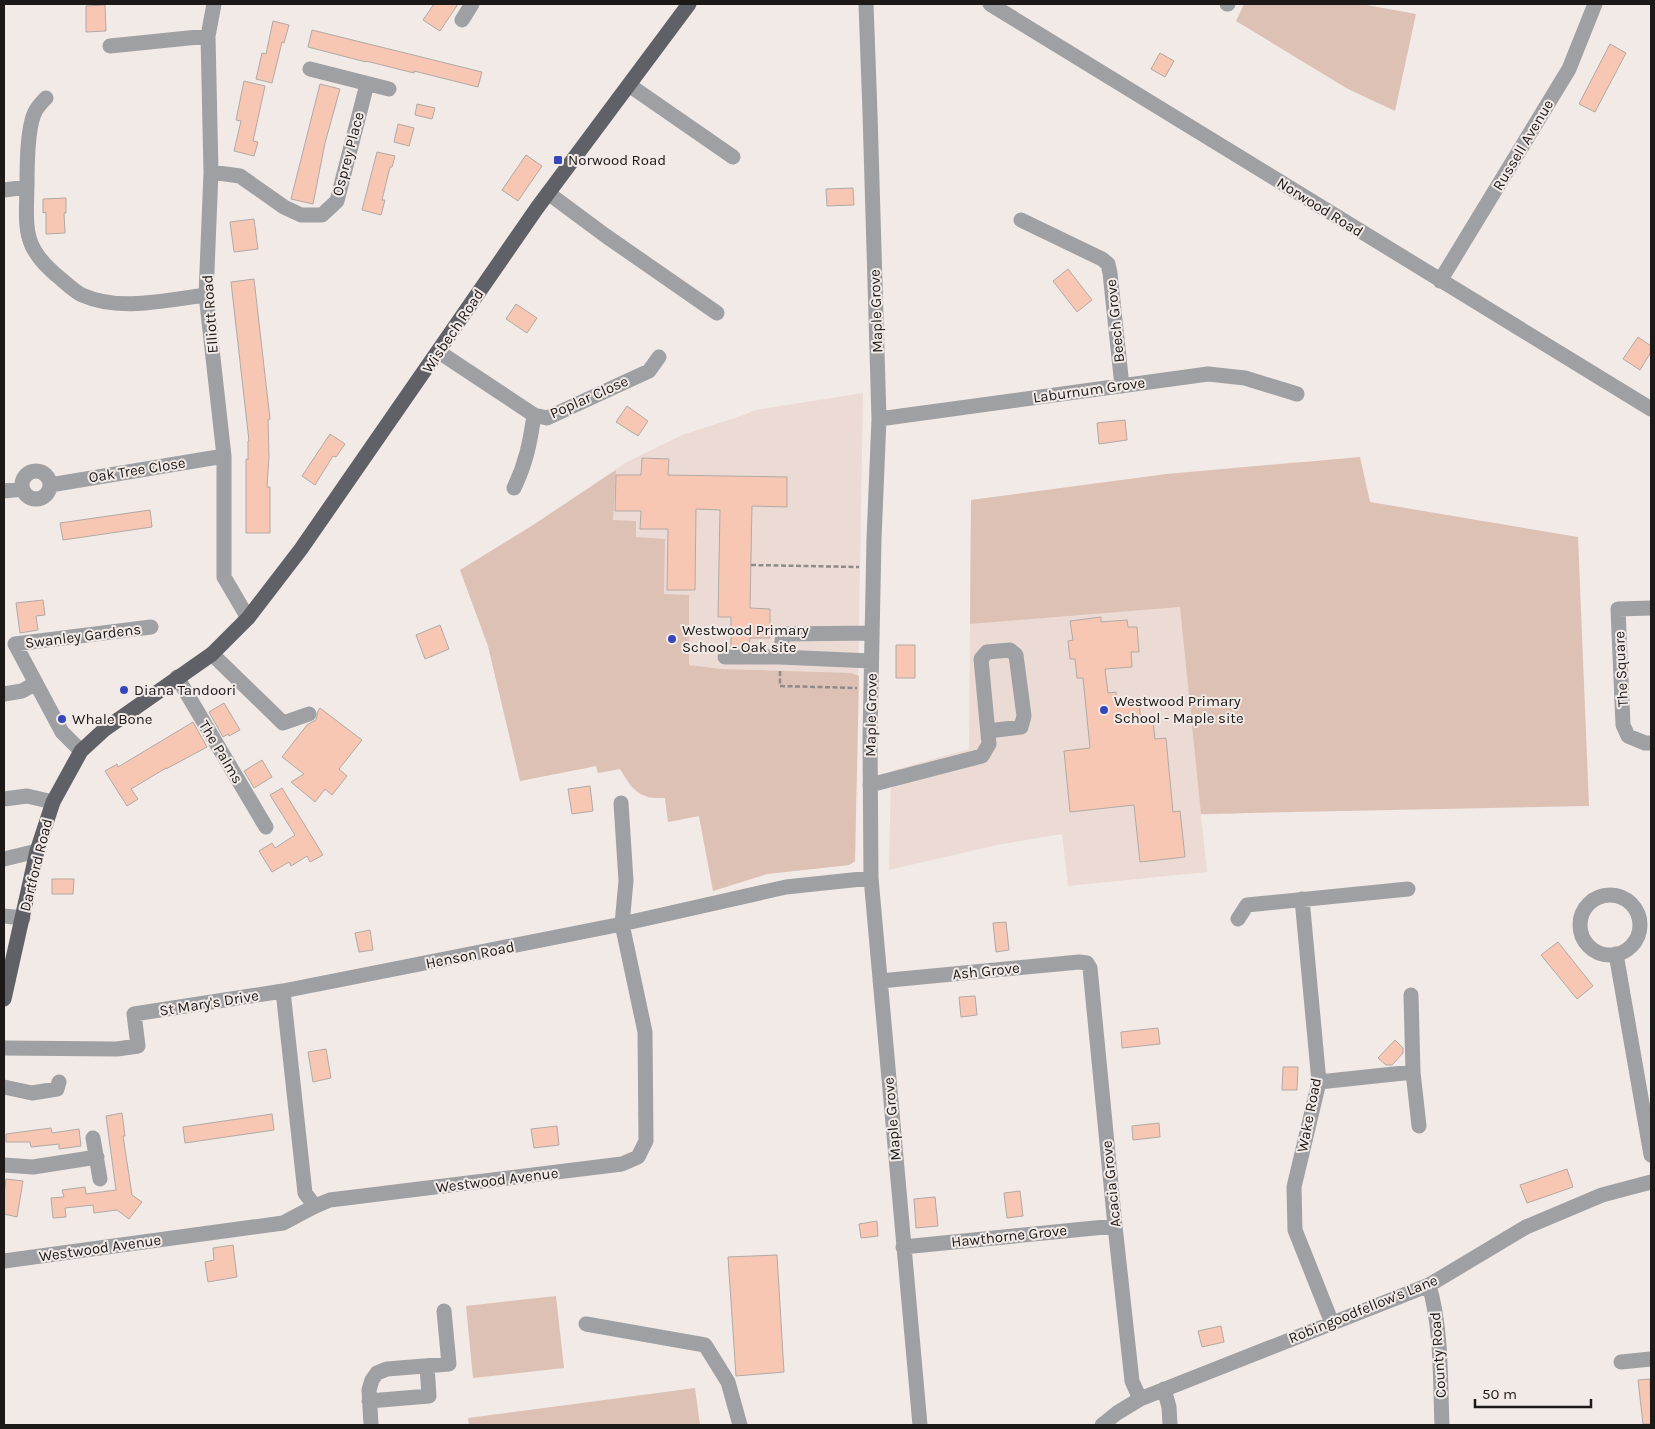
<svg xmlns="http://www.w3.org/2000/svg" width="1655" height="1429" font-family="Karla,sans-serif">
<style>
.built{fill:#ecdbd5}
.green{fill:#dec1b5}
.building{fill:#f7c7b3;stroke:#b1a9a6}
.lines{fill:none;stroke-linecap:round;stroke-linejoin:round}
.path{stroke:#908b88;stroke-width:2.5;stroke-dasharray:5 2.5;stroke-linecap:butt}
.minor{stroke:#9fa0a3;stroke-width:15}
.major{stroke:#606167;stroke-width:15}
.poi-dot{fill:#3548ba;stroke:#f2eae6;stroke-width:2}
.labels{text-anchor:middle;stroke-width:4;stroke-linejoin:round;paint-order:stroke}
.street-label{font-size:15px;fill:#1c1918;stroke:#f2eae6}
.poi-label{font-size:15px;fill:#1c1918;stroke:#f2eae6;text-anchor:start}
</style>
<rect width="100%" height="100%" fill="#f2eae6"/>
<path class="built" d="M863 393 855 861 849 865 767 874 713 891 699 816 668 822 665 798H648L640 794 631 787 620 769 598 773 596 766 520 781 488 646 460 570 530 527 625 463 682 435 744 415 755 410Z
M1296 462 1251 813 1201 815 1207 872 1068 886 1062 834 997 845 889 870 891 771 969 749 971 500 1167 474Z"/>
<path class="green" d="M1244 4H1361L1416 14 1395 111 1348 89 1236 21Z
M1360 457 1370 502 1578 537 1589 806 1201 814 1180 607 970 624 971 500 1167 474Z
M616 470 613 520 636 521V537L665 539 664 594 689 595V665L721 669 851 673 859 676 855 861 849 865 767 874 713 891 699 816 668 822 665 798C639 799 633 790 620 769L598 773 596 766 520 781 488 646 460 570 530 527Z
M556 1296 564 1368 473 1378 466 1306Z
M695 1388 700 1425H469L468 1418Z"/>
<path class="building" d="M434 4H458L440 31 423 20Z
M105 5 106 31 86 32V6Z
M273 21 289 25 284 43 282 42 272 83 256 79 262 53 266 54Z
M312 30 482 72 478 87 414 71V73L366 61V62L308 47Z
M1610 44 1626 53 1595 112 1579 104Z
M1160 53 1174 61 1165 77 1151 69Z
M244 81 265 86 253 141 258 142 254 156 234 151 241 121 236 120Z
M320 84 340 89 325 143 313 204 291 199Z
M417 104 435 108 432 119 415 115Z
M398 124 414 128 409 146 394 142Z
M377 152 395 156 392 167H390L382 200H385L381 215 362 210Z
M526 155 542 166 518 201 502 190Z
M853 188 854 205 827 206 826 189Z
M66 198V213H64L65 233 46 234V212L43 213V199Z
M254 219 258 249 234 252 230 222Z
M1068 269 1092 300 1077 312 1053 281Z
M254 279 270 419 268 420 269 456 267 487H270V533H246V459L248 460V441H249L231 282Z
M516 304 537 318 527 333 506 319Z
M1638 337 1651 346V352L1640 370 1623 359Z
M627 406 648 421 638 436 616 422Z
M1125 420 1127 440 1099 444 1097 423Z
M330 434 345 444 336 457 333 456 315 485 302 476Z
M642 458 669 459 668 475 787 477V507L752 506 750 608 770 609V638H750L749 648H731V617H718L720 510 696 509 695 590H667L668 529H640L641 511H615L616 475H641Z
M150 510 152 527 63 540 60 523Z
M43 600 45 615 36 616 38 630 20 633 16 603Z
M1101 617V622L1127 620 1128 627H1137L1139 652H1131L1132 667 1105 669 1108 693 1116 692 1117 705 1139 702 1141 722 1153 721 1155 739 1166 738 1173 812 1180 811 1185 857 1140 862 1134 805 1070 812 1064 751 1090 748 1083 678H1077L1075 659H1070L1068 641 1073 640 1070 621Z
M440 625 449 649 425 659 416 635Z
M896 645H915V678H896Z
M224 703 240 730 229 736 228 734 223 737 209 712Z
M320 708 362 740 339 769 347 776 332 795 325 789 315 802 291 782 304 774 282 757 307 725 316 720 318 711Z
M193 722 207 747 166 769V768L131 789 138 799 127 806 105 771 117 764 118 767Z
M262 760 272 777 254 788 244 771Z
M590 786 593 811 572 814 568 789Z
M282 788 323 855 310 862 307 856 291 866 289 862 272 872 259 851 272 843 275 848 295 835 270 795Z
M52 879H74L73 894H52Z
M1006 922 1009 950 996 952 993 923Z
M370 930 373 950 359 952 355 933Z
M1558 942 1593 986 1577 999 1541 955Z
M975 996 977 1015 961 1017 959 997Z
M1158 1028 1160 1044 1122 1048 1121 1032Z
M1395 1040 1403 1048V1053L1392 1065H1386L1378 1058Z
M326 1049 331 1078 313 1082 308 1052Z
M1283 1067H1298L1297 1090H1282Z
M122 1113 125 1136H123L132 1195 142 1202 129 1219 117 1210 94 1213 93 1205 65 1208 66 1217 53 1218 51 1198 64 1197 62 1190 85 1187 86 1194 116 1190 106 1116Z
M272 1114 274 1130 185 1143 183 1127Z
M1159 1123 1160 1137 1133 1140 1132 1126Z
M557 1126 559 1145 534 1148 531 1129Z
M51 1128 52 1133 79 1129 81 1146 59 1149V1144L31 1147 30 1142H6V1134Z
M1567 1169 1573 1187 1527 1203 1520 1185Z
M6 1179 23 1181 17 1217 4 1214V1194Z
M1020 1191 1023 1216 1007 1218 1004 1193Z
M935 1197 938 1226 916 1228 914 1199Z
M877 1221 878 1236 861 1238 859 1224Z
M233 1245 237 1277 208 1282 205 1262 214 1260 213 1248Z
M777 1255 784 1372 736 1376 728 1257Z
M1221 1326 1224 1342 1202 1347 1198 1331Z
M1650 1379 1651 1424H1643L1638 1380Z"/>
<g class="lines">
<path class="path" d="M751 565 859 567
M780 671V686L857 688"/>
<path class="minor" d="M214 4 208 36 211 172 206 295 224 456V577L248 618
M866 4 870 113 879 419 874 539 870 738 871 878 920 1425
M990 4 1651 409
M1227 4H1228
M462 20 472 4
M110 46 208 36
M310 69 389 89
M629 85 733 157
M46 98C43 101 39 105 36 110 27 125 27 166 27 185 26 230 22 248 61 279 67 284 74 291 82 295 120 312 166 300 206 295
M211 172 240 176 284 207 301 215H322L337 201 367 84
M4 190 27 187
M548 193 606 236 717 313
M1021 220 1102 259 1108 264 1110 273 1122 386
M1440 281 1569 69 1595 4
M439 352 534 415 547 418 649 371 659 357
M879 419 1208 374 1245 378 1297 394
M22 485a14 14 0 1 1 28 0a14 14 0 1 1-28 0Z
M50 485 224 456
M514 488C526 463 530 443 534 415
M4 491 22 489
M1651 608 1618 609 1623 725 1628 736 1645 743H1651
M212 654 283 723 309 714
M725 657H780L871 661
M780 657 783 634 872 633
M177 677 266 827
M4 694 22 691 36 683
M81 751 62 732 15 644 151 627
M870 785 982 756 989 744 981 659 987 652 1010 650 1016 655 1024 716 1021 727 988 731
M4 799 27 796 53 802
M4 859 37 851
M1580 925a30 30 0 1 1 60 0a30 30 0 1 1-60 0Z
M1302 899 1319 1082 1294 1187 1295 1230 1332 1323
M4 916 23 918
M1238 919 1247 905 1408 889
M1616 954 1651 1155
M880 981 1079 962 1087 963 1090 968 1115 1226 1132 1381 1140 1399
M1411 995 1413 1072 1419 1126
M4 1048 117 1049 138 1046 134 1014 283 991
M1319 1082 1413 1072
M4 1087 32 1093 57 1089 59 1082
M93 1138 100 1179
M4 1165 33 1167 97 1157
M314 1205 305 1193 283 991 622 924 786 887 871 878
M903 1247 1115 1226
M4 1261 283 1223C299 1215 313 1206 330 1200L622 1164 638 1157 646 1141 645 1032 622 924 626 881 621 803
M1429 1285C1442 1330 1440 1379 1442 1425
M586 1324 705 1345 728 1382 740 1425
M1621 1362 1651 1359
M1164 1389 1169 1407 1170 1425
M369 1401 429 1396 427 1366
M371 1425 369 1390 372 1380 377 1373 387 1369 449 1364 444 1311
M1102 1425 1117 1413 1140 1399 1429 1285 1526 1227 1602 1195 1651 1182"/>
<path class="major" d="M4 999 37 851 53 802 81 751 105 729 212 654 248 618 301 549 537 208 689 4"/>
</g>
<g class="poi-dot">
<rect x="553" y="155" width="10" height="10" rx="2.5"/>
<circle cx="672" cy="639" r="5"/>
<circle cx="124" cy="690" r="5"/>
<circle cx="1104" cy="710" r="5"/>
<circle cx="62" cy="719" r="5"/>
</g>
<g class="labels">
<g class="street-label">
<text transform="translate(1523 145) rotate(-59)" y="5">Russell Avenue</text>
<text transform="translate(348 154) rotate(-75)" y="5">Osprey Place</text>
<text transform="translate(1320 207) rotate(32)" y="5">Norwood Road</text>
<text transform="translate(876 311) rotate(-92)" y="5">Maple Grove</text>
<text transform="translate(210 314) rotate(-94)" y="5">Elliott Road</text>
<text transform="translate(1115 321) rotate(-96)" y="5">Beech Grove</text>
<text transform="translate(453 331) rotate(-56)" y="5">Wisbech Road</text>
<text transform="translate(1089 390) rotate(-8)" y="5">Laburnum Grove</text>
<text transform="translate(589 397) rotate(-24)" y="5">Poplar Close</text>
<text transform="translate(137 470) rotate(-9)" y="5">Oak Tree Close</text>
<text transform="translate(83 636) rotate(-7)" y="5">Swanley Gardens</text>
<text transform="translate(1621 669) rotate(-93)" y="5">The Square</text>
<text transform="translate(871 715) rotate(-89)" y="5">Maple Grove</text>
<text transform="translate(221 752) rotate(59)" y="5">The Palms</text>
<text transform="translate(36 865) rotate(-76)" y="5">Dartford Road</text>
<text transform="translate(470 955) rotate(-11)" y="5">Henson Road</text>
<text transform="translate(986 971) rotate(-6)" y="5">Ash Grove</text>
<text transform="translate(209 1003) rotate(-9)" y="5">St Mary's Drive</text>
<text transform="translate(1309 1115) rotate(-79)" y="5">Wake Road</text>
<text transform="translate(892 1119) rotate(-95)" y="5">Maple Grove</text>
<text transform="translate(497 1180) rotate(-7)" y="5">Westwood Avenue</text>
<text transform="translate(1111 1184) rotate(-96)" y="5">Acacia Grove</text>
<text transform="translate(1009 1236) rotate(-6)" y="5">Hawthorne Grove</text>
<text transform="translate(100 1248) rotate(-8)" y="5">Westwood Avenue</text>
<text transform="translate(1363 1309) rotate(-22)" y="5">Robingoodfellow's Lane</text>
<text transform="translate(1438 1355) rotate(-94)" y="5">County Road</text>
</g>
<g class="poi-label">
<text x="568" y="165">Norwood Road</text>
<text x="682" y="635">Westwood Primary<tspan x="682" dy="17">School - Oak site</tspan></text>
<text x="134" y="695">Diana Tandoori</text>
<text x="1114" y="706">Westwood Primary<tspan x="1114" dy="17">School - Maple site</tspan></text>
<text x="72" y="724">Whale Bone</text>
</g>
</g>
<rect width="1655" height="1429" fill="none" stroke="#1c1918" stroke-width="10"/>
<path d="M1475 1399v8h116v-8" fill="none" stroke="#1c1918" stroke-width="2.5"/>
<text x="1482" y="1399" font-size="15" fill="#1c1918" stroke="#f2eae6" stroke-width="4" paint-order="stroke">50 m</text>
</svg>
